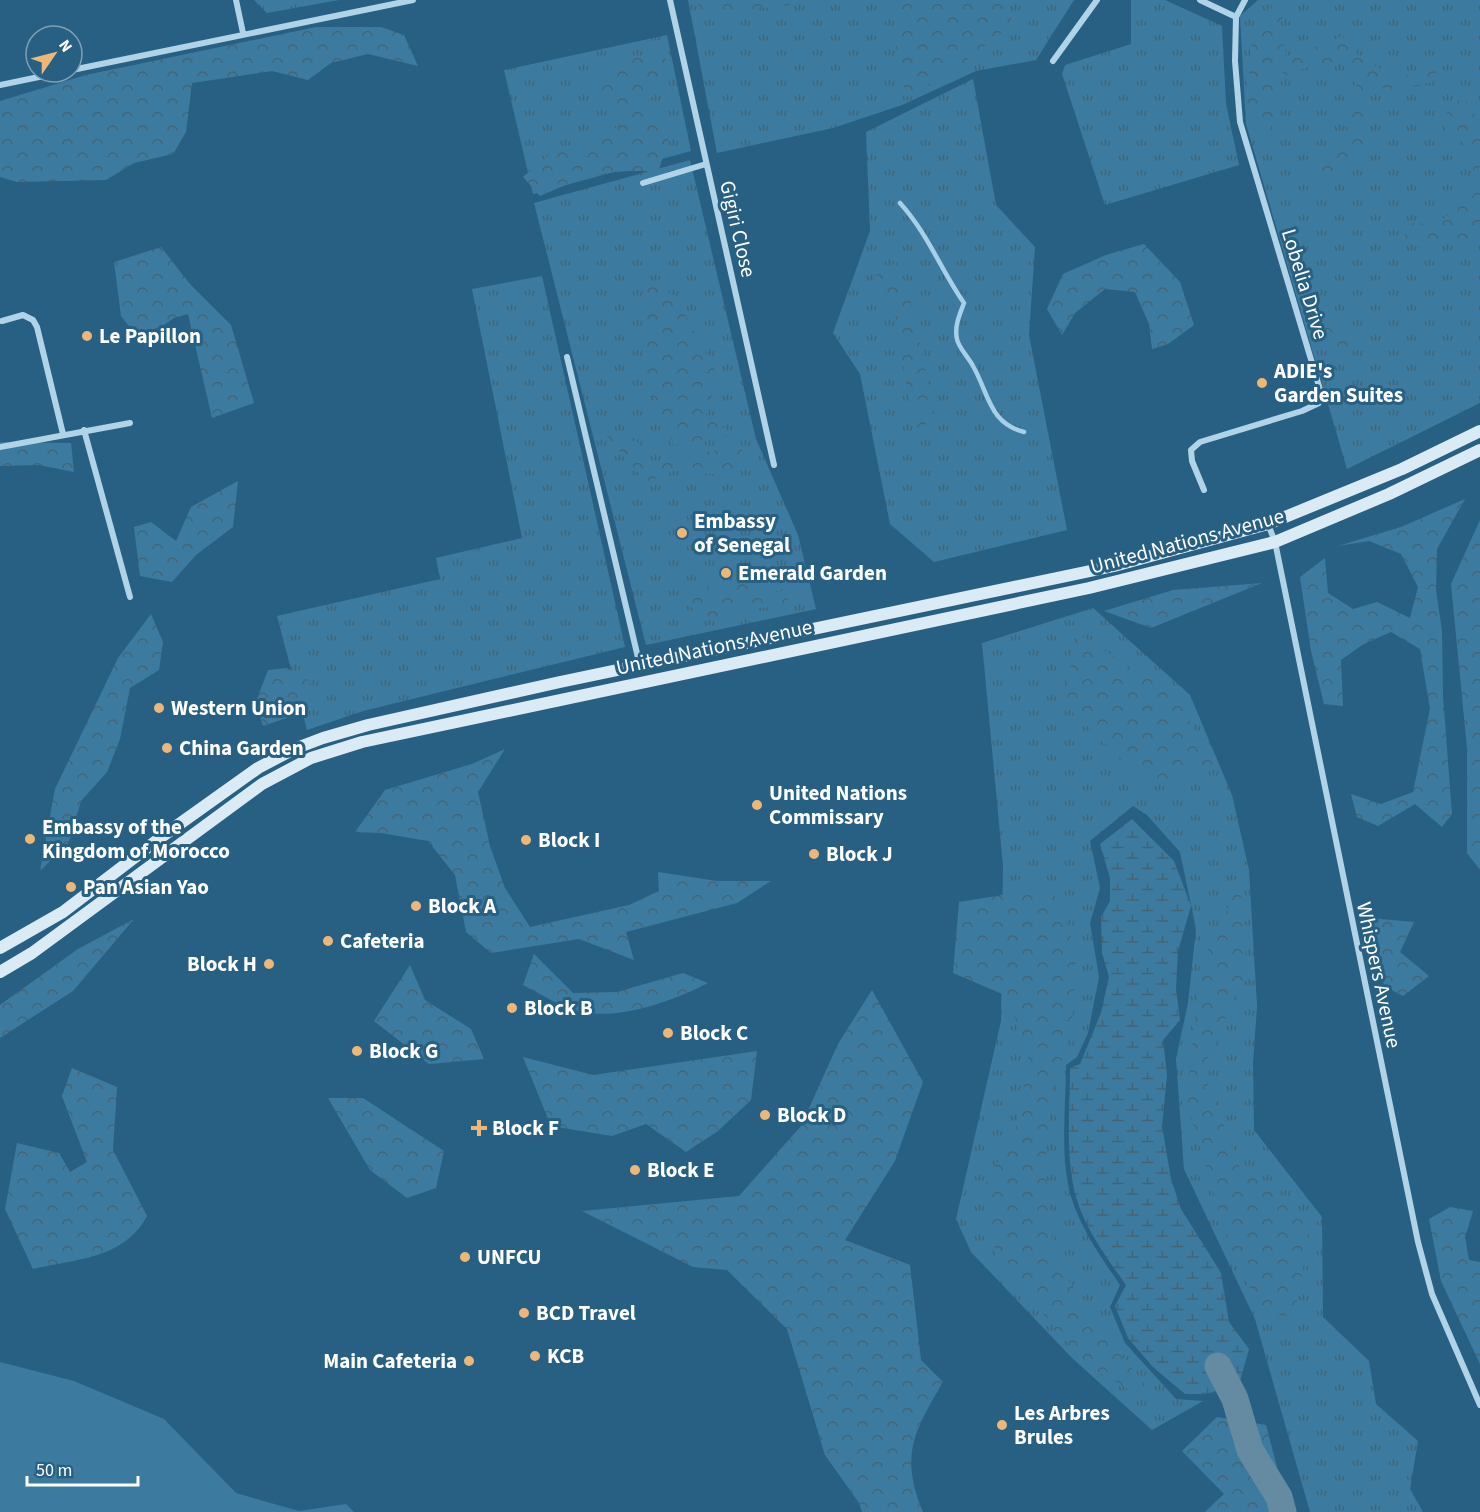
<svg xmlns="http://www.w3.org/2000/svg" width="1480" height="1512" font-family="'Source Sans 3',sans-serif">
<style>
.grass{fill:url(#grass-tufts)}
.forest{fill:url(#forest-crowns)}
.wetland{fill:url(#wetland-marsh)}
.garden{fill:#3c7b9f}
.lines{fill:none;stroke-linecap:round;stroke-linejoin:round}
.stream{stroke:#a6d0e7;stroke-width:4.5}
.river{stroke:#658ba2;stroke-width:27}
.street{stroke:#b1d3e7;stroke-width:6}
.secondary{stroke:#daebf6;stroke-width:12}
.poi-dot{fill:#eeb777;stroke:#286083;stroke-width:2}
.labels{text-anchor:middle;stroke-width:6;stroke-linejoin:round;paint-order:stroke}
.street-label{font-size:21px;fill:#fff;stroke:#286083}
.poi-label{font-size:21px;font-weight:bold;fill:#fff;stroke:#286083;text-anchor:start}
</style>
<defs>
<pattern id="grass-tufts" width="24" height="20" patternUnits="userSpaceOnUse" patternTransform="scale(1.5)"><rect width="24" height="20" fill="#3c7b9f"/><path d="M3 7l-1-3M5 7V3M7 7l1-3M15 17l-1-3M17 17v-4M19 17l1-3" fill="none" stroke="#446476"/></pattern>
<pattern id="forest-crowns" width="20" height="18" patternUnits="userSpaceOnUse" patternTransform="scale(1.5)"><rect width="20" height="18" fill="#3c7b9f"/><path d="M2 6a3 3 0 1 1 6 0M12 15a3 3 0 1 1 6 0" fill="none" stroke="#446476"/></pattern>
<pattern id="wetland-marsh" width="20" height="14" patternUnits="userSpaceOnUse" patternTransform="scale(1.5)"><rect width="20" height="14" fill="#3c7b9f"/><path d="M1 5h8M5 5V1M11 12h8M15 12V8" fill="none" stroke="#446476"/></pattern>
</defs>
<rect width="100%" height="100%" fill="#286083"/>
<path class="grass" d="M254 0H339L267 13Z
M688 0H1074L1036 60 976 71 902 105 833 128 717 153Z
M1131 0H1165L1222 26 1226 104 1239 165 1105 205 1062 74 1065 65 1131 44Z
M1258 0H1480V403L1347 469 1246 124 1240 16Z
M667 35 691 151 533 194 504 70Z
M973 79 996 205 1035 247 1029 335 1067 530 934 562 890 524 860 374 833 333 870 231 866 132Z
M690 160 756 439 798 535 816 609 646 645 534 203Z
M542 276 625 647 363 711 307 730 277 616 440 579 436 558 522 538 472 289Z
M1093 608 1190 695 1232 795 1249 870 1257 1006 1253 1063 1254 1130 1322 1217 1323 1317 1369 1361 1376 1404 1418 1441 1410 1489 1423 1512H1310L1255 1319 1184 1169 1176 1059 1188 1003 1196 929 1180 852 1147 815 1133 806 1090 841 1100 888 1090 923 1099 977 1088 1033 1077 1057 1066 1065C1066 1108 1059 1158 1072 1200 1082 1230 1102 1259 1120 1285L1110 1307 1125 1343 1176 1399 1203 1401 1152 1430 1072 1358 971 1252 956 1219 1001 1021 1003 866 982 643Z"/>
<path class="forest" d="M698 0H839L699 15Z
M898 0H1007L1012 24 957 68 906 97 896 47Z
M1273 0H1290L1279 26 1286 54 1274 75 1275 111 1268 139 1246 117 1251 46Z
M316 27H381L404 35 418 66 368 54 331 63 308 80 272 71 192 83 186 132 173 154 134 163 106 180 17 182 0 177V101L86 75Z
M1342 36 1353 46 1358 55 1394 78 1437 69 1432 82 1402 90 1377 88 1363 96 1365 135 1361 163 1345 165 1316 180 1312 166 1341 143 1357 84 1341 61 1313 65 1279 78C1300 43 1310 53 1342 36Z
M657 51 673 66 645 106 672 130 658 172C607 168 586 176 540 196L523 177 554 151 593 141 607 126 620 129C623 106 607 94 590 83L610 65Z
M1453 100 1466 101 1480 123V221L1475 228 1474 248C1453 235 1442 239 1420 248L1406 242 1403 221C1448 231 1453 211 1476 177L1459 134 1445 136 1446 115Z
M1144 244 1180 282 1194 325 1168 344 1152 349 1149 324 1135 292 1105 289 1075 313 1062 335 1047 309 1063 274 1106 255Z
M161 247 189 283 231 325 254 403 212 418 188 314 174 318 141 341 121 316 114 262Z
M899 261 915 317 936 420 916 429 908 395 894 306 873 277Z
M646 282 675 296 718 376 705 417 735 435 674 445 644 377Z
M1306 289 1354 347 1343 357C1321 339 1304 320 1306 289Z
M606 435 633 436 651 463 702 452 743 448 731 474H707L688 465 646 482Z
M0 442 71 443 74 472 39 465 0 466Z
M238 481 233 527 196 555 172 582 140 576 134 527 151 522 176 541 191 507Z
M1465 499 1437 549 1436 590 1442 631 1443 696 1452 814 1442 827 1415 804 1378 826 1357 817 1351 794 1381 804 1413 792 1430 709 1420 649 1391 632 1362 645 1341 660 1343 706 1324 704 1311 651 1300 577 1325 558 1328 593 1353 609 1377 602 1410 618 1418 587 1401 554 1369 541 1338 546 1401 527Z
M1480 520V870L1467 853V748L1451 584Z
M741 583 765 595 797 587 783 606 749 609 700 621 685 597 704 586 728 593Z
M1262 583 1151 628 1104 611 1173 590Z
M151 614 163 642 159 670 130 688 120 739 107 772 81 801 69 842 40 871 55 789 118 658Z
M1075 632 1176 696 1214 764 1150 788 1066 705Z
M287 668 310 681 307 711 263 726 255 704 268 670Z
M505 749 478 792 490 846 505 888 530 927 629 905 659 891 658 872 717 881H771L737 903 626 932 634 960 579 939 491 953 466 932 455 875 428 841 381 833 355 832 385 790 472 764Z
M1240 882 1247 970 1203 1070 1240 1168 1312 1220 1294 1317 1263 1313 1230 1249 1186 1100 1200 967Z
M1051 887 1076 948 1072 1028 1053 1088 1045 1159 1053 1254 1092 1319 1169 1413 1093 1369 997 1263 985 1184 1015 1131 1029 1060 1007 996 953 973 959 902Z
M1369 918 1414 922 1400 952 1429 976 1403 996 1384 986Z
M134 919 73 991 0 1038V1005L78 949Z
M534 954 573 993 617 992 683 973 708 983C675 1000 626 1018 587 1013 565 1010 543 995 523 985Z
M410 965 425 1000 471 1029 484 1059 429 1064 374 1021Z
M872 990 923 1082 895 1161 845 1240 910 1265 921 1360 943 1382C915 1430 899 1455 923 1512H862L859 1503 825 1455 787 1329 727 1270 693 1267 582 1211 739 1196 801 1126 838 1044Z
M757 1051 751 1100 718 1131 686 1152 646 1124 612 1136 551 1126 523 1057 593 1075Z
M72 1068 117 1087 113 1150 147 1216C124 1259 76 1259 33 1269L5 1209 17 1143 59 1153 70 1172 87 1162 62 1096Z
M328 1098H363L444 1151 436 1188 407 1198 370 1170Z
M1450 1207 1473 1211 1465 1237 1469 1260 1480 1262V1364L1441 1281 1429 1219Z
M1217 1417 1266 1425 1289 1512H1205L1224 1494 1182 1451Z"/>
<path class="wetland" d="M1132 819 1174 861 1191 906 1178 951 1176 989 1180 1020 1163 1040 1167 1075 1162 1126 1171 1179 1181 1209 1221 1273 1229 1322 1249 1349 1240 1381 1208 1394H1185L1153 1367 1128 1338 1115 1306 1126 1285C1107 1258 1085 1229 1076 1197 1065 1156 1070 1110 1070 1068L1080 1064 1101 1013 1109 977 1102 953 1101 917 1110 901V878L1100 844Z"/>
<path class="garden" d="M0 1362 74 1381 164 1419 236 1493 299 1511 346 1504 354 1512H0Z"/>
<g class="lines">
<path class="stream" d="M900 203C928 234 941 270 964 303 960 314 954 326 957 339 958 347 969 358 973 366 989 394 989 423 1024 432"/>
<path class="river" d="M1218 1366 1235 1399 1250 1450 1279 1497 1283 1512"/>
<path class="street" d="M236 0 243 33
M670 0 774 465
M1200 0 1236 17
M1053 61 1097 0
M72 70 413 0
M0 85 63 72
M643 183 706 164
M2 321 23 315 33 320 37 327 63 434
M567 357 640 666
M84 430 130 597
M0 447 130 423
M1204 490 1192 461 1191 450 1200 442 1302 411 1319 403 1321 393 1240 122 1235 61 1236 17 1245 0
M1268 524 1275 542 1418 1242 1432 1294 1480 1405"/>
<path class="secondary" d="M0 948 63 912 164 835 258 768 294 749 323 738 368 725 560 682 1114 566 1268 524 1402 469 1480 431
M0 972 32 953 262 784 311 758 362 742 1089 588 1275 542 1389 494 1480 450"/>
</g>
<g class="poi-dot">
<circle cx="87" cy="336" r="6"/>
<circle cx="1262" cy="383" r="6"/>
<circle cx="682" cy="533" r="6"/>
<circle cx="726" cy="573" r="6"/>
<circle cx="159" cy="708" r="6"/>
<circle cx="167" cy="748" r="6"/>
<circle cx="757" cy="805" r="6"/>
<circle cx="30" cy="839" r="6"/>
<circle cx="526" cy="840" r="6"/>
<circle cx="814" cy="854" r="6"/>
<circle cx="71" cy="887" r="6"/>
<circle cx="416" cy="906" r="6"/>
<circle cx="328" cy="941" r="6"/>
<circle cx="269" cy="964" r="6"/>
<circle cx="512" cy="1008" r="6"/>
<circle cx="668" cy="1033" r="6"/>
<circle cx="357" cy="1051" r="6"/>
<circle cx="765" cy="1115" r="6"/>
<path d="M476 1119h6v6h6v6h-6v6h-6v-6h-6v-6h6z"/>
<circle cx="635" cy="1170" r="6"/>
<circle cx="465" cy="1257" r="6"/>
<circle cx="524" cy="1313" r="6"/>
<circle cx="535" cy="1356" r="6"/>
<circle cx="469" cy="1361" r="6"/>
<circle cx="1002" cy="1425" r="6"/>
</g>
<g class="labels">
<g class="street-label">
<text transform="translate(738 229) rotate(77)" y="7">Gigiri Close</text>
<text transform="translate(1305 284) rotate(73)" y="7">Lobelia Drive</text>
<text transform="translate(1187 541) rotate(-15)" y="7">United Nations Avenue</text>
<text transform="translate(714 647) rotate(-12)" y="7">United Nations Avenue</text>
<text transform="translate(1379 975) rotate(78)" y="7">Whispers Avenue</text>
</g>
<g class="poi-label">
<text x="99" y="343">Le Papillon</text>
<text x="1274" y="378">ADIE's<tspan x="1274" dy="24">Garden Suites</tspan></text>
<text x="694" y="528">Embassy<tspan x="694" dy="24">of Senegal</tspan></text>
<text x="738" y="580">Emerald Garden</text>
<text x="171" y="715">Western Union</text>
<text x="179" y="755">China Garden</text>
<text x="769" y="800">United Nations<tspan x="769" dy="24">Commissary</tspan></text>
<text x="42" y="834">Embassy of the<tspan x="42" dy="24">Kingdom of Morocco</tspan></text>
<text x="538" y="847">Block I</text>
<text x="826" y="861">Block J</text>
<text x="83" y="894">Pan Asian Yao</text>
<text x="428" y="913">Block A</text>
<text x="340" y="948">Cafeteria</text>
<text x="257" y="971" text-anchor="end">Block H</text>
<text x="524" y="1015">Block B</text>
<text x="680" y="1040">Block C</text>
<text x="369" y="1058">Block G</text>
<text x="777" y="1122">Block D</text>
<text x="492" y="1135">Block F</text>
<text x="647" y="1177">Block E</text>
<text x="477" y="1264">UNFCU</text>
<text x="536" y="1320">BCD Travel</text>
<text x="547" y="1363">KCB</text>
<text x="457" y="1368" text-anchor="end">Main Cafeteria</text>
<text x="1014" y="1420">Les Arbres<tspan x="1014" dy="24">Brules</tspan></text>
</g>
</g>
<g transform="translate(54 54) rotate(55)"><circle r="28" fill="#286083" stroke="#7ea0b5" stroke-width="1.5"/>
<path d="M0-4.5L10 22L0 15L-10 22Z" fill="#eeb777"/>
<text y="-9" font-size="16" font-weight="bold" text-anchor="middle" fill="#ffffff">N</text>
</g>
<path d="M27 1476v9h111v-9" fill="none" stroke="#ffffff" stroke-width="3"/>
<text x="36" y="1476" font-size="18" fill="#ffffff" stroke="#286083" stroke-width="4.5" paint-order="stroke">50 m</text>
</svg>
